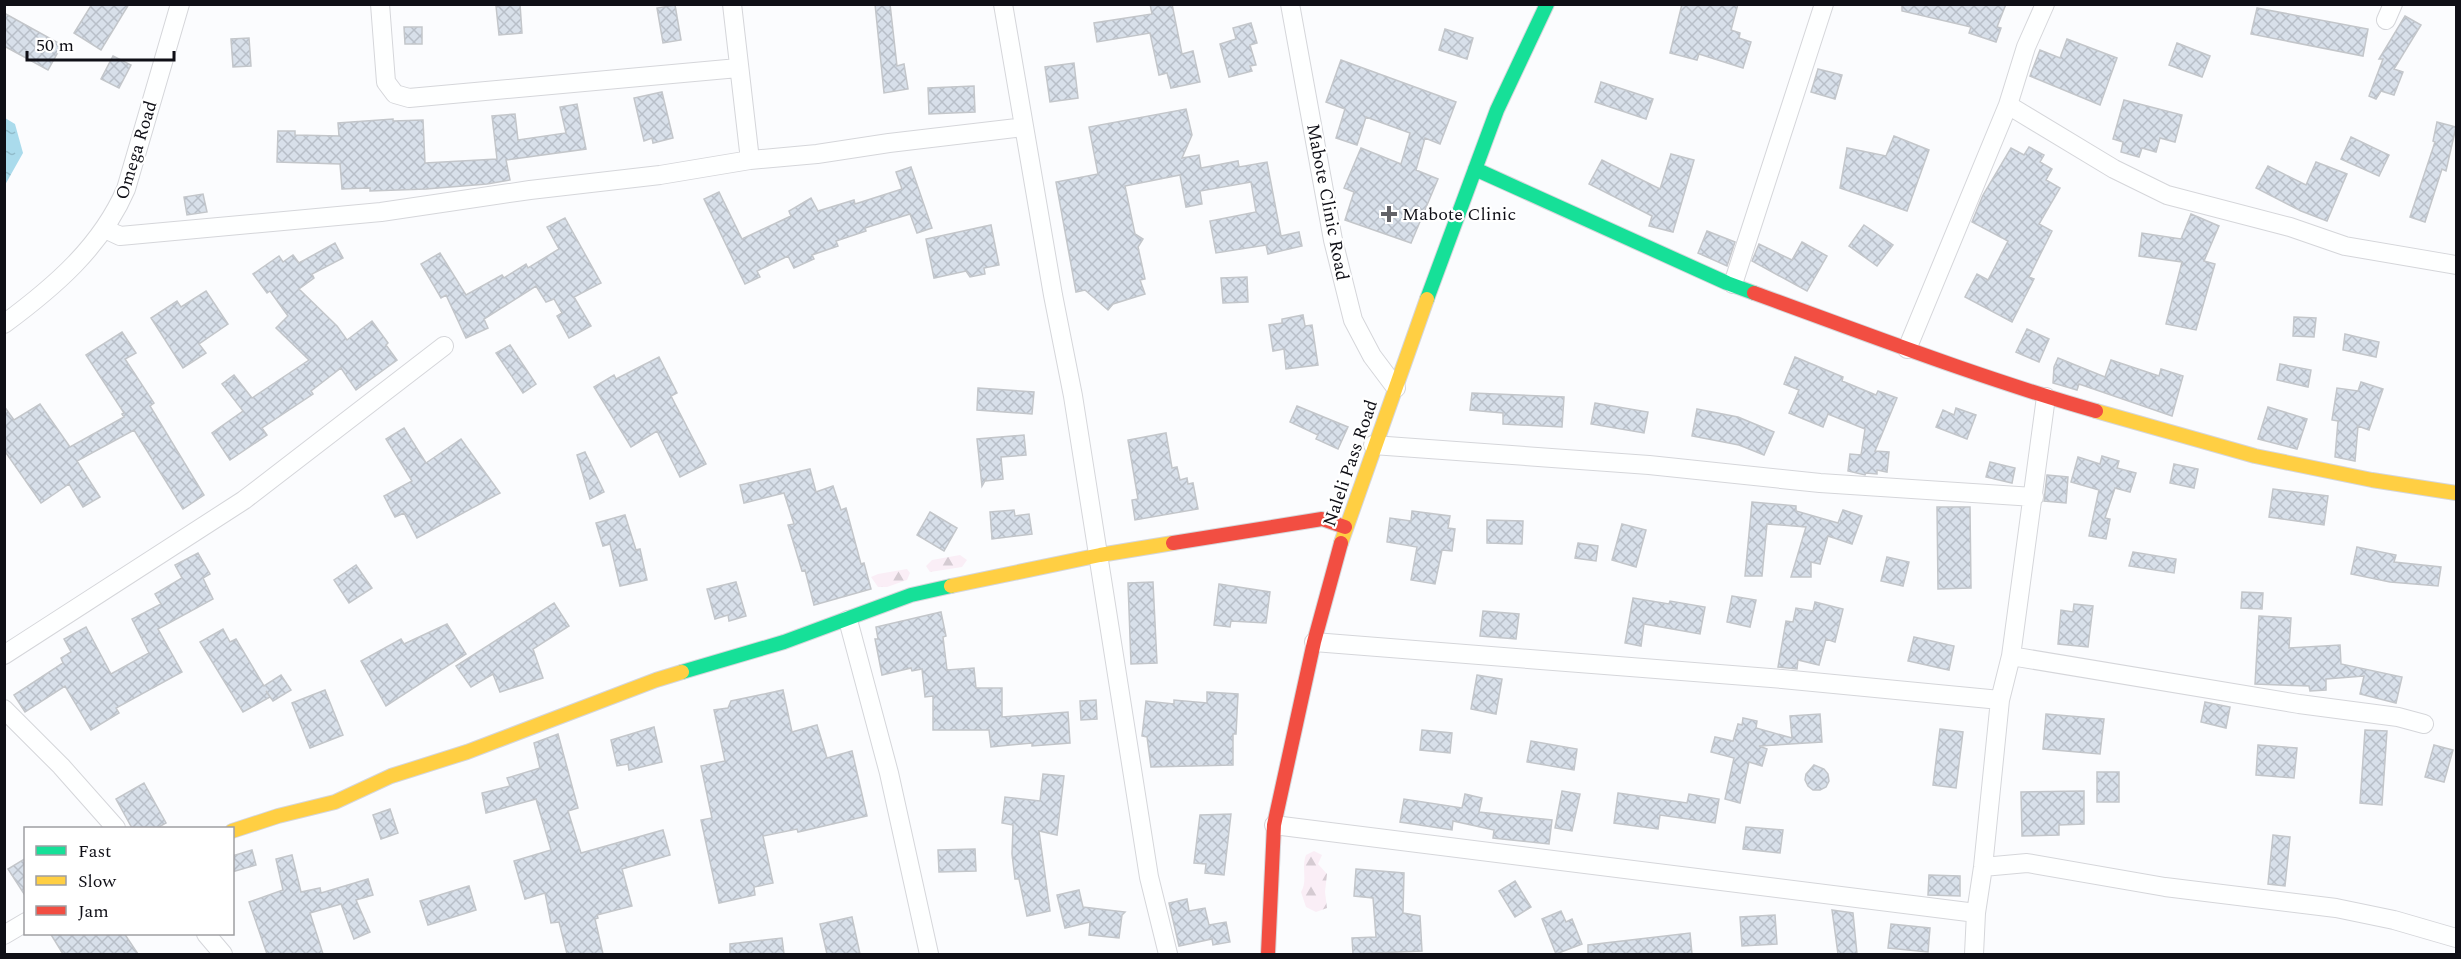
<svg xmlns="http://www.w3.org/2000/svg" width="2461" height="959" font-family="Spectral,serif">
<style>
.forest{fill:url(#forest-firs)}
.water{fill:url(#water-ripples)}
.building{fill:url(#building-cross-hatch);stroke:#c3c6ca;stroke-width:1.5}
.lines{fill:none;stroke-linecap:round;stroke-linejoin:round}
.street-casing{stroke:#d5d6da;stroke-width:20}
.fast-casing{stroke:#d5d6da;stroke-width:16}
.slow-casing{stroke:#d5d6da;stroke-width:16}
.jam-casing{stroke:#d5d6da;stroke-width:16}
.street{stroke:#feffff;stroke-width:18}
.fast{stroke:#16e098;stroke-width:14}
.slow{stroke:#ffcf43;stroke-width:14}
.jam{stroke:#f24e42;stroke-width:14}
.poi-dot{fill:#626267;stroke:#fff;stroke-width:2}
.labels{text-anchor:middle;stroke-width:4.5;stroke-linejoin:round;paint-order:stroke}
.street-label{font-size:18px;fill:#0f0f16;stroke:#fff}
.poi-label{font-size:18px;fill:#0f0f16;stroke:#fff;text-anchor:start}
</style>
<defs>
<pattern id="forest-firs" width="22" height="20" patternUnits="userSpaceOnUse" patternTransform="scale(1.5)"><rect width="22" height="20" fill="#faeef6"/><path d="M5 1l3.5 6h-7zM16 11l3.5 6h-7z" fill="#d5cbd2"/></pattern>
<pattern id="water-ripples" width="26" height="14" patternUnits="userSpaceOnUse" patternTransform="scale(1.5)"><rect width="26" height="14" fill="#aadbec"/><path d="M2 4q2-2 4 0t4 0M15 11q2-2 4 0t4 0" fill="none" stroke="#91bbca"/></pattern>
<pattern id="building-cross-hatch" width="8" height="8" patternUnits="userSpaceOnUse" patternTransform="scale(1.5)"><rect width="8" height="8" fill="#d8e0ea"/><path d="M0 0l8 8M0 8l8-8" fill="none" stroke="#b8bfc8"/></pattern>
</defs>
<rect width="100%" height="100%" fill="#fbfcfe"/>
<path class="forest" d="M960 555 967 560 962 567 930 572 926 566 932 560Z
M907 569 910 573 907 580 887 587H878L871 577 878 574Z
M1314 851 1322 855 1318 864 1327 874 1325 892 1327 908 1316 912 1306 907 1301 892C1308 881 1301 868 1306 855Z"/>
<path class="water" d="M5 118 15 124 23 153 5 185Z"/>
<path class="building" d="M92 4H129L101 50 74 33Z
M520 4 522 33 499 35 496 6Z
M875 4H890L897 66 904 64 908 89 884 93Z
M1150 4H1172L1182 54 1193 51 1200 82 1171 88 1167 73 1159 75 1150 33 1097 42 1094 23 1152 14Z
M1682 4H1738L1731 30 1740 33 1739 38 1751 42 1743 68 1699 54 1697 60 1670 53Z
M1902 4H2006L1997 27 2001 28 1996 42 1969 33 1971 27 1902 11Z
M675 5 681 40 663 43 657 8Z
M2257 8 2368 29 2363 56 2251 34Z
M4 13 62 45 48 70 4 46Z
M2405 16 2421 25 2394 69 2403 72 2394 95 2381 91 2376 99 2369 96 2383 59H2379Z
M1251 23 1257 43 1250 45 1256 65 1250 66 1252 71 1229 77 1220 44 1236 39 1233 28Z
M404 27H422V44H405Z
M1445 29 1473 38 1467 59 1439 50Z
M249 38 251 66 233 67 231 39Z
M2067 39 2117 58 2100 105 2030 76 2040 50 2060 58Z
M2177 43 2210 56 2202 77 2169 65Z
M113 56 131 65 119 88 101 79Z
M1341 60 1456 102 1440 144 1425 138 1416 170 1438 179 1411 243 1345 220 1354 192 1344 188 1361 148 1401 164 1410 133 1366 117 1357 145 1336 138 1345 109 1326 102Z
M1074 63 1078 98 1050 102 1045 67Z
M1818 69 1842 75 1835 99 1811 92Z
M1601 82 1653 99 1646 119 1595 102Z
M974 86 975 112 929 114 928 88Z
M662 92 673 138 653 143 652 138 644 141 634 98Z
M2124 100 2182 115 2175 142 2160 138 2156 152 2142 148 2139 157 2121 152 2123 142 2113 139Z
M577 104 586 149 506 160 510 180 487 184 426 189 370 191V188L342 189 340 164 277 162 278 131H295V135L339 136 338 123 393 119V121L423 120 425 163 497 159 492 116 515 114 518 140 566 133 560 107Z
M1186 109 1192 135 1182 158 1199 155 1201 168 1238 161 1239 167 1267 162 1281 236 1299 232 1302 246 1268 254 1266 245 1216 253 1210 221 1256 212 1251 182 1200 191 1202 204 1186 207 1180 175 1125 186 1135 234 1143 239 1138 247 1145 279 1140 280 1145 294 1113 304 1108 310 1085 290 1076 292 1056 182 1098 174 1089 127Z
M2437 122 2456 127 2446 171 2442 169 2425 222 2410 217 2435 142 2433 141Z
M1894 136 1929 150 1907 211 1840 188 1847 148 1886 156Z
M2351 137 2389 155 2379 176 2341 159Z
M2029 147 2044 155 2040 162 2052 169 2046 180 2060 188 2039 224 2052 231 2029 277 2034 279 2012 322 1965 297 1977 274 1988 280 2008 241 1972 222 1983 195 2011 148 2024 155Z
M1671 154 1694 160 1673 232 1649 226 1652 216 1589 184 1602 160 1660 189Z
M2316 162 2347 174 2327 221 2301 211 2256 188 2268 166 2306 185Z
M911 167 932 228 917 233 910 214 865 228 866 231 836 241 838 246 812 255 814 259 794 268 788 256 757 271 760 277 745 284 704 199 719 192 742 239 791 216 789 211 811 198 818 211 854 200 855 204 902 189 896 172Z
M203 194 207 212 187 215 184 197Z
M2191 214 2219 226 2204 261 2215 264 2196 330 2166 324 2182 262 2139 256 2142 233 2181 239Z
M565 218 601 283 574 297 591 326 569 338 557 316 562 313 554 299 546 302 536 286 484 319 488 328 466 338 446 295 441 298 421 264 440 253 466 295 502 275 504 278 526 264 528 268 559 249 547 227Z
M991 225 999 265 984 268 985 274 970 277 966 271 934 278 926 239Z
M1864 225 1893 245 1877 266 1849 246Z
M1707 231 1735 242 1727 266 1698 253Z
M1802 242 1827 256 1807 291 1752 261 1759 244 1792 260Z
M335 243 343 258 312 274 314 278 299 289 337 326 347 340 372 321 388 343 386 345 397 360 356 390 341 368 311 391 313 394 262 428 267 435 230 460 212 433 243 411 222 384 234 375 252 398 309 360 276 328 288 316 270 291 267 293 253 274 279 256 283 262 293 255 299 263Z
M1247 277 1248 302 1223 303 1221 278Z
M206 291 228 324 199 344 206 353 183 368 151 318 177 301 181 307Z
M1303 315 1305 326 1312 325 1318 365 1286 369 1284 349 1273 351 1269 325 1282 323V319Z
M2294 317 2316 318 2314 337 2293 336Z
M2027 329 2049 339 2039 362 2016 352Z
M122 332 136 353 125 359 154 403 150 406 204 495 183 509 134 430 77 461 100 497 83 507 69 484 41 503 4 450V406L14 420 40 404 70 447 124 417 122 414 124 413 86 355Z
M2345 334 2379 342 2376 357 2343 350Z
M510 345 536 384 523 393 496 353Z
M659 357 677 393 671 396 706 464 680 477 657 431 631 447 594 387 614 375 616 379Z
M1795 357 1843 377 1842 381 1876 395 1878 391 1897 398 1875 451 1889 452 1887 472 1877 470V474L1866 473 1865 475 1848 471 1850 454 1861 455 1865 429 1828 414 1823 427 1789 413 1799 390 1784 384Z
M2058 358 2105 377 2111 360 2159 376 2161 369 2183 376 2172 416 2079 384 2077 390 2053 383 2054 367Z
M2280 364 2311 370 2308 387 2277 380Z
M2361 382 2383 389 2369 430 2358 426 2355 461 2335 457 2338 421 2332 420 2337 388 2358 391Z
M978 388 1034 392 1032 414 977 410Z
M1472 393 1564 397 1562 427 1503 424V413L1470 410Z
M1595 403 1648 412 1644 433 1591 424Z
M1297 406 1348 427 1338 449 1316 439 1318 435 1290 422Z
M2268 407 2307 419 2297 449 2258 439Z
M1956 408 1976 415 1967 439 1936 427 1943 410 1954 415Z
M1697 409 1738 417 1774 432 1764 455 1739 445 1692 436Z
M404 428 426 463 461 439 500 493 417 538 404 513 395 517 384 496 412 481 386 439Z
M1166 433 1172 468 1177 467 1180 480 1187 478 1188 484 1193 483 1198 509 1135 520 1132 500 1138 499 1128 440Z
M1024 435 1026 455 1001 457 1003 479 986 481V479L982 486 977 439Z
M585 452 604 492 590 499 577 455Z
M2102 456 2119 461 2117 468 2136 473 2130 492 2115 488 2105 518 2110 519 2106 539 2089 536 2099 490 2071 482 2078 457 2100 464Z
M1990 462 2015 468 2012 483 1986 477Z
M2174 464 2198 469 2194 488 2170 483Z
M810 469 816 492 833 486 841 510 846 508 861 564 864 563 871 589 814 605 805 570 802 571 788 525 794 524 784 493 744 503 740 485Z
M2047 475 2068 477 2066 503 2044 501Z
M2273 489 2328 496 2324 525 2269 517Z
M1752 502 1796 506V511L1838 523 1843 510 1862 516 1852 544 1828 536 1820 564 1811 562V577H1791L1806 527 1767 524 1762 576H1745Z
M1937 507H1970L1971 588 1938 589Z
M1014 510 1015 516 1029 514 1032 534 992 539 990 512Z
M1412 511 1450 516 1448 528 1455 529 1452 551 1442 550 1435 584 1411 580 1417 547 1387 542 1390 518 1411 521Z
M930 512 957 528 944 551 917 535Z
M625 515 636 550 640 549 647 580 620 586 610 544 603 546 596 523Z
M1487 520 1523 521 1522 544 1487 543Z
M1622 524 1646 530 1636 567 1612 560Z
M1578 543 1598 546 1596 561 1575 558Z
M2357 547 2396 555 2394 562 2441 567 2438 586 2390 582 2351 574Z
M2133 552 2176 559 2174 573 2129 566Z
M198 553 210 574 203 578 213 599 158 629 182 672 116 708 119 713 91 730 65 686 25 712 14 695 63 663 61 658 71 652 64 639 86 627 111 674 149 653 132 619 161 604 155 594 182 578 175 565Z
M1887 557 1909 562 1903 586 1881 581Z
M356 565 372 588 349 603 334 580Z
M736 582 746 616 729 621 728 615 715 619 707 589Z
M1153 582 1157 663 1131 664 1128 583Z
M1219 584 1270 592 1266 623 1231 621 1230 627 1214 625Z
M2242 592 2263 593 2262 609 2241 608Z
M1732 596 1756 600 1750 627 1727 622Z
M1633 598 1669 604 1670 601 1705 607 1700 634 1644 624 1641 646 1625 643Z
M1815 602 1843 609 1835 642 1826 639 1819 665 1798 660 1797 669 1778 667 1786 621 1793 622 1796 608 1813 611Z
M554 603 569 626 533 649 543 678 500 692 493 674 471 687 456 666Z
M2074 604 2093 606 2088 647 2058 644 2061 610 2073 612Z
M1483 611 1519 614 1516 639 1480 636Z
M941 612 946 636 943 637 947 670 974 668 976 688H1002V717L1068 712 1070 743 1032 746V743L991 747 989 730H933V696L925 697 922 669 912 671 911 668 882 675 875 639H878L876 627Z
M2259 616 2291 618 2289 648 2340 645 2341 664 2402 677 2396 703 2360 694 2364 676 2326 679V690L2310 691 2309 686 2255 684Z
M447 624 466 654 386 706 361 661 401 639 404 644Z
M223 629 230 642 236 639 264 686 281 675 291 690 273 701 266 691 270 697 243 712 200 642Z
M1914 637 1954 646 1949 670 1908 661Z
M1477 675 1502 679 1496 714 1471 709Z
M325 690 343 735 310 748 292 703Z
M783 690 792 732 817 725 827 758 852 751 867 816 798 832 797 829 763 836 773 883 754 887 755 895 719 903 701 820 712 818 701 766 725 761 714 710 728 708 731 701Z
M1207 692 1238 694 1236 734H1233V765L1151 767 1147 737 1142 736 1146 701 1174 704V700L1207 703Z
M1096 700 1097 719 1081 720 1080 701Z
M2205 702 2230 707 2226 728 2201 722Z
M1820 714 1822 742 1759 746 1767 749 1762 766 1749 762 1740 803 1725 799 1734 758 1711 752 1715 737 1733 741 1738 724 1742 725 1743 718 1757 721 1756 728 1792 738 1790 716Z
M2046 714 2104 719 2100 754 2043 749Z
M654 727 662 762 629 770 628 764 617 766 611 740Z
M1940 729 1963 732 1956 788 1933 785Z
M1422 730 1452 733 1450 753 1420 750Z
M2365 730 2387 731 2382 805 2360 803Z
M558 734 578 808 568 811 581 853 663 830 670 855 622 869 632 906 597 915 598 918 595 919 603 954H567L559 922 551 923 545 893 525 899 514 861 551 850 536 799 486 813 482 793 510 786 507 778 540 768 534 743Z
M1531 741 1577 749 1574 770 1527 762Z
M2258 745 2297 748 2294 778 2256 775Z
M2434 745 2453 750 2444 782 2425 777Z
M1814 765 1824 769 1828 774 1829 781 1826 787 1820 790H1813L1808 786 1805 780 1806 774Z
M2097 772H2119V802H2097Z
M1043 774 1064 776 1057 835 1039 831 1050 911 1027 916 1019 879H1015L1012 854 1013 825 1002 823 1005 797 1040 801Z
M144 783 166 823 157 828H132L116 799Z
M1562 791 1580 794 1572 831 1555 828Z
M2084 791V824L2059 825V835L2022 836 2021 792Z
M1618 793 1687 803 1689 794 1719 799 1715 823 1660 815 1658 829 1614 823Z
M1465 794 1482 798 1479 812 1552 820 1549 844 1493 838 1494 830 1453 821 1452 830 1400 822 1404 799 1462 808Z
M390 809 398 833 381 839 373 815Z
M1231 814 1224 875 1205 873 1206 864 1194 863 1200 815Z
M1746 827 1783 830 1780 853 1743 849Z
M2273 835 2290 837 2285 886 2268 884Z
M975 849 976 871 939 872 938 850Z
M252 850 256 865 232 872V856Z
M292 855 301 892 320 888 321 893 368 879 373 895 356 900 370 932 354 939 341 904 310 913 323 954H267L249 902 283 890 276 859Z
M26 858V897L8 869Z
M1356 869 1404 873 1403 913 1420 916 1422 951 1353 954 1352 938 1376 937 1373 898 1354 896Z
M1929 875 1960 876V896L1928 895Z
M1515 881 1531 907 1515 917 1499 891Z
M469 886 476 910 428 925 420 901Z
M1079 890 1083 907 1125 912 1122 915 1119 938 1089 935 1090 922 1065 928 1057 895Z
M1187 899 1189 911 1205 908 1209 925 1226 922 1230 942 1213 945 1212 939 1179 946 1169 903Z
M1832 910 1853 913 1857 954H1838Z
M1561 911 1566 922 1572 919 1582 944 1556 954 1542 919Z
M1775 915 1777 944 1742 946 1740 917Z
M852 917 860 954H827L820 924Z
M1891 924 1930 928 1928 952 1888 948Z
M50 933H124L138 954H63Z
M1690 933 1692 954H1588V945Z
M782 938 784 954H730V944Z"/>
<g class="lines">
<defs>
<path id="street" d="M380 4 386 82 395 94 409 98 738 68
M732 4 750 160
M1003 4 1053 295 1073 396 1149 877 1168 954
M1290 4 1333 240 1353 320 1372 356 1396 388
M2386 20 2393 4
M2008 105 2114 169 2167 195 2290 227 2345 246 2456 265
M105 229 120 236 381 212 530 190 660 175 750 160 817 154 889 143 1024 127
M1733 284 1824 4
M4 324C54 287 101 247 126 189L180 4
M1907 349 2008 105 2026 47 2045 4
M1373 445 1649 465 1820 483 2034 497
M848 620 889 773 929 954
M1314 642 1782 679 2000 700
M4 655 244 500 444 346
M2011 656 2299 704 2398 717 2424 724
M4 709 61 766 116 828
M1274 825 1976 913
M1983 867 2027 863 2165 887 2336 908 2394 920 2456 938
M206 934 223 954
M4 935 26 922
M1974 954 1976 913 1983 867 2000 700 2011 656 2046 397"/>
<path id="fast" d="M1475 169 1727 283 1754 293
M1427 299 1497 110 1547 4
M682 672 784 642 911 595 951 586"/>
<path id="slow" d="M2096 411 2255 456 2372 480 2456 493
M1341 543 1427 299
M951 586 1100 555 1173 543
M232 831 278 816 335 802 391 776 467 752 656 680 682 672"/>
<path id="jam" d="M1754 293C1867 334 1980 378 2096 411
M1173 543 1322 519 1345 527
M1268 954 1274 825 1314 642 1341 543"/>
</defs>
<use href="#street" class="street-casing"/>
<use href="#fast" class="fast-casing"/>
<use href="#slow" class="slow-casing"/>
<use href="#jam" class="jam-casing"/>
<use href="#street" class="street"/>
<use href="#fast" class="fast"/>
<use href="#slow" class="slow"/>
<use href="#jam" class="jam"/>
</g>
<path class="poi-dot" d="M1386 205h6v6h6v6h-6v6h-6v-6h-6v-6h6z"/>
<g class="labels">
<g class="street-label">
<text transform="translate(136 150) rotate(-73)" y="6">Omega Road</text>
<text transform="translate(1328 202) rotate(79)" y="6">Mabote Clinic Road</text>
<text transform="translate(1350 463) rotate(-71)" y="6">Naleli Pass Road</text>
</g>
<g class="poi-label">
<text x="1402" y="220">Mabote Clinic</text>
</g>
</g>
<rect width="2461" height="959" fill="none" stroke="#0f0f16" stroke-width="12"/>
<rect x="24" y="827" width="210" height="108" fill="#ffffff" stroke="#9f9fa2" stroke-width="1.5"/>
<rect x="36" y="846" width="30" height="9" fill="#16e098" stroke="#9f9fa2" stroke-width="1.5"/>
<text x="78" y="857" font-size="18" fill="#0f0f16">Fast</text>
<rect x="36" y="876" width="30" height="9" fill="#ffcf43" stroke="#9f9fa2" stroke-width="1.5"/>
<text x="78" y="887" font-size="18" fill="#0f0f16">Slow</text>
<rect x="36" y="906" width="30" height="9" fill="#f24e42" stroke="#9f9fa2" stroke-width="1.5"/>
<text x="78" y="917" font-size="18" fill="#0f0f16">Jam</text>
<path d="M27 51v9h147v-9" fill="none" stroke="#0f0f16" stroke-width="3"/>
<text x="36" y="51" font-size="18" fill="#0f0f16" stroke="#ffffff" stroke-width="4.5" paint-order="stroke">50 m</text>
</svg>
